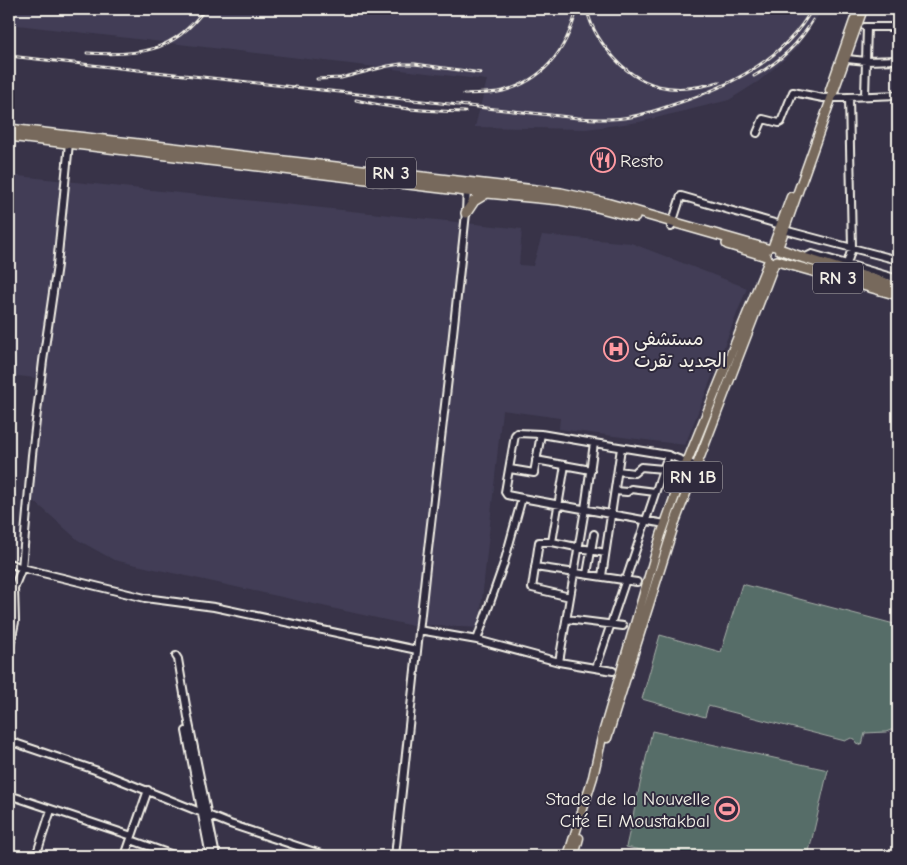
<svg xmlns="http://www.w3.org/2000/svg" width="907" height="865" font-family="'Comic Neue','Playpen Sans Arabic',sans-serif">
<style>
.built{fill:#423e56}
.green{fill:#576d68;stroke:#a6afa8}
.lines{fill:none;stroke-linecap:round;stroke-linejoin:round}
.minor-casing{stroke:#f4f1e8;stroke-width:10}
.major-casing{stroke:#f4f1e8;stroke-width:11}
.highway-casing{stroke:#f4f1e8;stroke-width:12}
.minor{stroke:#2f2a3d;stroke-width:6}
.major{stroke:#77695c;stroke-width:8}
.highway{stroke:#77695c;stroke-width:9}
.rail-casing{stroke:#f4f1e8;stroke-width:3}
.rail{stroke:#2f2a3d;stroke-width:1;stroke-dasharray:4;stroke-linecap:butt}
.labels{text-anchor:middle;stroke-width:4;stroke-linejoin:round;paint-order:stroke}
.shield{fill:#2f2a3d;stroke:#b9b5b5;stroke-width:1}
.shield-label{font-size:18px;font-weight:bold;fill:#f4f1e8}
.poi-label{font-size:19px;fill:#f4f1e8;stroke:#2f2a3d;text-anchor:start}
</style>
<rect width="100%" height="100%" fill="#383348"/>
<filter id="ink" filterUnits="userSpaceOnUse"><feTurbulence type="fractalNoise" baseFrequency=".02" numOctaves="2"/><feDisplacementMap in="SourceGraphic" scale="10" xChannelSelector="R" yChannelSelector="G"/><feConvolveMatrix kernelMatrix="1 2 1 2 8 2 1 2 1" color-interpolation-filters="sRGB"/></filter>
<g filter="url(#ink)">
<path class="built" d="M9 9H823L795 50 759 81 729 100 639 122 586 129 475 127 487 80 9 24Z
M9 175 522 229 519 265 533 266 542 235 631 243 747 288 685 445 559 429 560 418 502 410 479 628 432 625 413 626 114 560 78 540 32 499 45 379 9 375Z"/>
<path class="green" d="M742 584 898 625V727L886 732 865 733 862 745 856 743 855 739 851 738 845 741 708 706 705 717 642 699 660 635 721 652Z
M652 731 828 770 808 856H669L626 847Z"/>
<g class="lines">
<defs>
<path id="minor" d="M865 27H898
M847 59 866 61 898 60
M865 96 867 27
M849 97 852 248 898 260
M757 133 763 119 779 123 781 122 793 92 823 98 898 95
M671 227 681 196 781 225
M784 230 852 248 846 267
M804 258 812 254 898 279
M536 460 591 470
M510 469 534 473 541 434
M618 471 634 473 641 467 663 469
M615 491 627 492 631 489 655 492
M522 498 507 495 505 492 515 435 517 433 541 434 594 443
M552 542 565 465
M9 563 22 568 145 598 214 607 417 650
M535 567 637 582
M587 574 594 534
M602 576 621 448
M570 597 532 588 539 542H552L605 553
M567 619 623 626
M419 630 477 640 559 662
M477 640 504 563 522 498 665 524
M9 651 15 622 14 588 22 568 23 557 32 455 43 361 57 265 69 143
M176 656 178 659 189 723 216 856
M596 668 668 455
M613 671 559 662 585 509 594 443 668 455 697 466
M186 731 210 856
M9 741 95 770 230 824 327 856
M9 795 132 836
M131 840 176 856
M36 856 51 810
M125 856 148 790
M395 856 427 558 450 362 466 213 467 188"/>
<path id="major" d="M830 90 855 18
M773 246 791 197
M778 248 863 9
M607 738 675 522 775 262
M568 856 593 777 603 733 661 535 687 462 769 260
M574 856 579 838"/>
<path id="highway" d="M9 129 561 193 606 203 767 249
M9 136 466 191 560 200 597 207 635 217
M466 213 474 201 487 193
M727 244 766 256
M779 249 804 258 898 287
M777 261 898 295"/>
</defs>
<use href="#minor" class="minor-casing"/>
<use href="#major" class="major-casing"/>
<use href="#highway" class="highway-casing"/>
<use href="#minor" class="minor"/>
<use href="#major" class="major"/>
<use href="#highway" class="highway"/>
<defs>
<path id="rail" d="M587 9C590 26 599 40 610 53 640 90 675 95 719 82
M87 53C138 56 173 53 205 9
M9 56 578 118C593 119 608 120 623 118 641 116 658 110 675 104 728 87 784 60 812 9
M754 76C778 63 799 44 813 20
M317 79 341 78 388 66 401 64H415L481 73
M464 94C477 93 490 94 503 91 545 80 567 49 577 9
M356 100C392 109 428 111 465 112"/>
</defs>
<use href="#rail" class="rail-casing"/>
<use href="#rail" class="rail"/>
</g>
</g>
<defs>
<symbol id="restaurant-ring" viewBox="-11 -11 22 22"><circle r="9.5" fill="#2f2a3d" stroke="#ff9aa2" stroke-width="1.5"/><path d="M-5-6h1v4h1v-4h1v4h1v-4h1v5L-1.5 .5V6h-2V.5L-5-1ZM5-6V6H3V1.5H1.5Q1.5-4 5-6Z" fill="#ff9aa2"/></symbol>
<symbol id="hospital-ring" viewBox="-11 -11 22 22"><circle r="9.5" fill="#2f2a3d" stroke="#ff9aa2" stroke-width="1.5"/><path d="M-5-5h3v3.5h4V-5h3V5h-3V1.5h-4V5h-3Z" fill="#ff9aa2"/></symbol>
<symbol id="stadium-ring" viewBox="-11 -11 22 22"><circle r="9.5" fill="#2f2a3d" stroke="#ff9aa2" stroke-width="1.5"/><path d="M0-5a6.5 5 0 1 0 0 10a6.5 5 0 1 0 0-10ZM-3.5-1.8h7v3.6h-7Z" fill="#ff9aa2"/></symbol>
</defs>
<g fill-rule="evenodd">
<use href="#restaurant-ring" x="589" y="146" width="28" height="28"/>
<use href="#hospital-ring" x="602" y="335" width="28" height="28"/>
<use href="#stadium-ring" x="713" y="795" width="28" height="28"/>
</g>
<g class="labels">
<g class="shield">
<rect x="366" y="157.5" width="50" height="31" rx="4"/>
<rect x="813" y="262.5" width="50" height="31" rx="4"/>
<rect x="664" y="461.5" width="58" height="31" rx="4"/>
</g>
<g class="shield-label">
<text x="391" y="179">RN 3</text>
<text x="838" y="284">RN 3</text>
<text x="693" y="483">RN 1B</text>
</g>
<g class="poi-label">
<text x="620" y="167">Resto</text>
<text x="634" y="345">مستشفى<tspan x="634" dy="22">الجديد تقرت</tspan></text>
<text x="710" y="805" text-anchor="end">Stade de la Nouvelle<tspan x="710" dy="22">Cité El Moustakbal</tspan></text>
</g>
</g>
<rect width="907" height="865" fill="none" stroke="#2f2a3d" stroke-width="30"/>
<rect x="15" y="15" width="877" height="835" fill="none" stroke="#f4f1e8" stroke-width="2" filter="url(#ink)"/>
</svg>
